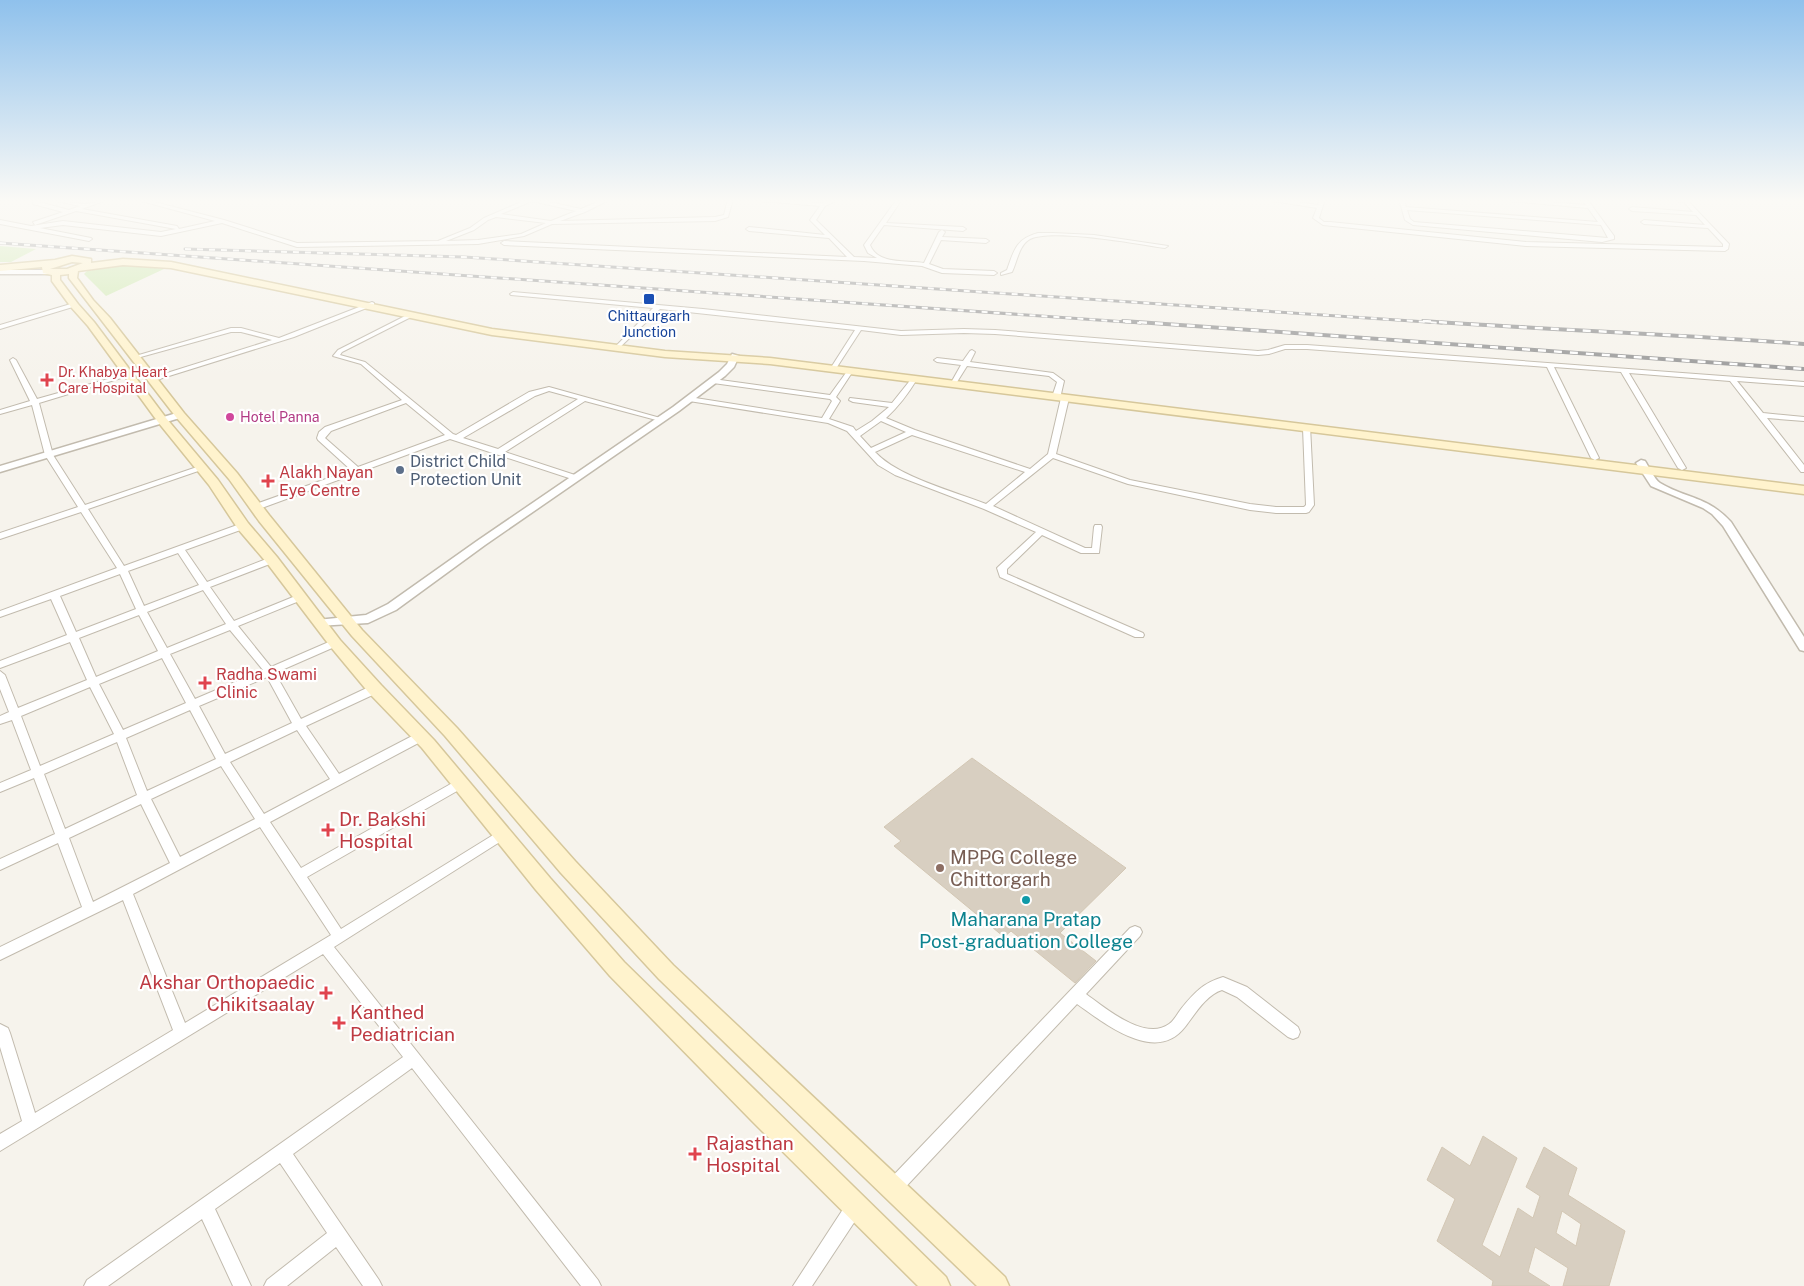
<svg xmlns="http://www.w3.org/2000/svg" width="1804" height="1286" font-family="'Public Sans',sans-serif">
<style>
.green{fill:#d2eab5}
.building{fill:#d8cfc1;stroke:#d3c7b4;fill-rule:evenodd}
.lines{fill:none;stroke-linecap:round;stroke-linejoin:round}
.minor-casing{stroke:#c2bbae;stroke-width:2}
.tertiary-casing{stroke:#c2bbae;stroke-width:3}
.secondary-casing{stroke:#d6c79b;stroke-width:3}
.minor{fill:#fff;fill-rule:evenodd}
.tertiary{fill:#fff;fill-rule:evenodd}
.secondary{fill:#fff3cd;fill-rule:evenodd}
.rail-far1-casing{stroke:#9a9a9a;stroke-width:3}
.rail-casing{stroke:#9a9a9a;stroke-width:4}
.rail-far1{stroke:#fff;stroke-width:2;stroke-dasharray:6;stroke-linecap:butt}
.rail{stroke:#fff;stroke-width:2.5;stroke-dasharray:8;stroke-linecap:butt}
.transit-dot{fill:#1a4fb4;stroke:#fff;stroke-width:2}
.health-dot{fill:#e0444e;stroke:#fff;stroke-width:2}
.hotel-dot{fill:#d1479c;stroke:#fff;stroke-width:2}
.service-dot{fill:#5c6f8a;stroke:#fff;stroke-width:2}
.education-dot{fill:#8d6e63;stroke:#fff;stroke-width:2}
.culture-dot{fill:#0f9aa8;stroke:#fff;stroke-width:2}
.labels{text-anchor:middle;stroke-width:4.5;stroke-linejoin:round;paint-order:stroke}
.far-transit-label{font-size:14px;fill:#164399;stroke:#fff}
.far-health-label{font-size:14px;fill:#be3a42;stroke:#fff;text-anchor:start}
.far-hotel-label{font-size:14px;fill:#b23c85;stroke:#fff;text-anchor:start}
.service-label{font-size:16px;fill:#4e5e75;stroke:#fff;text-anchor:start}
.health-label{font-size:16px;fill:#be3a42;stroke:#fff;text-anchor:start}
.near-health-label{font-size:19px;fill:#be3a42;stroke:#fff;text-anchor:start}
.near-education-label{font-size:19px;fill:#785e54;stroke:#fff;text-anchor:start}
.near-culture-label{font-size:19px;fill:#0d838f;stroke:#fff}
</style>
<rect width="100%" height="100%" fill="#f6f3ec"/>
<path class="green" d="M0 246 36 249 11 262H0Z
M130 265 164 269 106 296 84 274C93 262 117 265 130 265Z"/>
<path class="building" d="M972 758 1126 868 1060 933 1096 961 1075 983 1011 931 1004 937 894 846 901 841 884 827Z
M1483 1136 1517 1158 1482 1245 1500 1257 1518 1208 1533 1218 1540 1196 1526 1187 1544 1147 1577 1168 1568 1195 1625 1231 1609 1286H1563L1568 1268 1535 1247 1528 1272 1550 1286H1492L1493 1281 1437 1241 1455 1199 1427 1180 1442 1147 1470 1166ZM1562 1211 1581 1224 1576 1246 1556 1233Z"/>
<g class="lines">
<defs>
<path id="minor" d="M37 199 41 200 39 202 69 210 80 206 48 199C61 199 73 204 85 204 93 204 101 199 109 199L82 209 177 226 179 229 215 221 134 199H143L224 220 297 243 438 241 470 228 484 218 528 199H536L581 209 604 199H611L585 212 560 221 715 217 724 215 728 199H733L728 217 715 221 552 224 524 236 478 244 297 247 222 223 161 236 63 225 40 228 91 238 92 239 89 241 0 224V220L31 226 63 221 161 232 176 229 76 211 35 225 33 222 63 212 33 204V202ZM532 201 576 211 551 221 501 214ZM496 217 546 223 521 234 478 240 446 241 474 230 488 220Z
M739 199H766L822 203 833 199H840L825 206 816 220 854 257 877 258 868 253 864 245 897 199H902L886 223 963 227 966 229 963 231 884 225 870 245C878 265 906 260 924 263L939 232 942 230 945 232 942 237 986 239 989 241 986 243 941 240 929 264 943 269 994 271 997 273 994 275 942 273 922 266 864 261 504 245 501 243 504 241 847 257 829 238 749 231 746 229 749 227 825 235 810 220 820 206Z
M1260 199H1275L1318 205 1320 199H1325L1319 218 1324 222H1330L1526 242 1723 247V244L1708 228 1644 224 1641 222 1644 220 1705 225 1696 215 1632 211 1629 209 1632 207 1693 212 1684 202 1665 199H1686L1729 244 1728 249 1725 251 1526 246 1323 225 1313 218 1317 208Z
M1399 199H1404L1406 207 1598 222 1588 208 1488 199H1513L1586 205 1582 199H1587L1614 236V239L1602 242 1413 225 1405 220ZM1407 210 1601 225 1608 238 1414 222 1410 219Z
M1038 233H1053L1094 235 1168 246 1165 248C1138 244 1052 228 1030 239 1019 245 1017 262 1012 272L1001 275V273L1007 270C1014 250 1016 239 1038 233Z
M513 292 703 309 901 331 964 329 995 330 1258 351 1268 350 1285 345H1307L1804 382V386L1737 381 1763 413 1804 417V421L1767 418 1804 465V472H1801L1730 381 1629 373 1686 468 1682 470 1678 468 1621 372 1554 367 1599 458 1595 460 1591 458 1547 367 1307 349H1285L1269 354 1258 355 995 334 964 333 901 335 861 330 837 367 835 368 832 366 855 330 660 309 617 350 615 349V347L653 308 511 295 510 294Z
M372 302 374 303V305L294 337 153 381 150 379 151 378 272 340 241 332H231L137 358 132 357 231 328H241L279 338Z
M74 303 76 304V306L0 329V325Z
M409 314 412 316 411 317 342 352 340 355 365 362 453 434 456 435 529 392 549 387 664 419 660 421 585 401 505 452 578 476 579 478 575 480 450 439 259 509H253V505L351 470 318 440 317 438 319 432 325 427 402 400 361 364 333 356 338 350ZM549 391 578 399 498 449 463 438 535 396ZM406 403 445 435 358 467 325 438 331 431Z
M972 350 975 352 970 362 1053 373 1064 381 1061 394 1057 396 1053 394 1057 382 1049 376 967 366 957 382H953L952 381 961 365 937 362 934 360 937 358 963 361 970 351Z
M13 358 16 360 37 399 126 374 131 375 39 403 53 455 85 505 197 467H200L204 469 88 509 124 566 240 524H246L247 526 246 528 185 550 207 582 269 558 272 557 277 560 275 562 210 587 234 621 298 595H304L306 597 304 599 238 626 271 667 331 641H339L340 643 339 645 275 673 301 719 371 686H379L380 689 379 692 306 726 339 774 416 734H424L426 737 424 740 270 822 301 868 456 781 460 780 464 781 466 784 464 787 307 877 341 929 498 832 502 830 506 832 508 835 506 838 334 947 598 1280 601 1286H581L412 1068 293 1154 379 1280 382 1286H363L336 1247 287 1286H264L267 1280 327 1233 280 1163 215 1209 251 1286H233L202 1219 108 1286H84L87 1280 403 1057 323 954 0 1151V1134L22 1121 0 1047V1024L8 1028 10 1033 35 1113 173 1030 123 900 0 960V947L82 907 58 843 0 870V859L55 834 34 778 0 792V783L31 770 12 720 0 724V716L9 712 0 689V671L5 675 18 708 87 680 70 642 0 668V661L67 635 51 599 0 617V611L117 568 81 512 0 539V533L78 507 45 455 32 405 0 414V410L30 401 10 360ZM178 553 199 585 144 606 128 571ZM120 574 136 609 76 632 60 596ZM203 590 226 624 167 648 147 612ZM139 615 158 651 96 677 79 638ZM230 630 263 670 195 699 170 654ZM162 658 186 703 123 730 99 684ZM267 677 292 723 225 754 199 706ZM90 687 114 734 40 766 21 716ZM190 710 216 759 147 791 126 738ZM297 730 330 779 264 814 230 762ZM117 742 137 795 65 829 44 774ZM221 766 255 819 180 857 151 799ZM141 804 170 863 93 902 69 838ZM260 827 331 935 185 1023 133 894Z
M850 369 853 371 836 397 840 401 829 419 853 427 856 431 872 421 889 407 853 402 849 400 850 398 892 403 912 378 914 377 917 379C908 394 899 406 886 418L915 430 1030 469 1048 454 1061 398 1065 396 1069 398 1056 454 1130 480 1250 504 1276 507H1304L1306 505 1303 428 1304 426H1310L1314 505 1309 512 1306 513H1276L1250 510 1128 484 1053 458 993 506 1085 548H1092L1094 527 1095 525H1101L1102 527 1099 553H1081L1042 535 1007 569V574L1143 633 1144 635 1143 637H1135L1000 577 997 568 999 566 1036 532 984 509 895 475 878 465 847 431 828 423 689 401 685 399 689 397 822 418 832 401 830 399 713 383 710 381 713 379 830 395 848 370ZM881 421 906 432 871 448 860 436ZM912 435 1025 472 986 504C953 491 898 477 875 452Z
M1135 926 1140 928 1142 932 1140 936 1086 994C1104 1007 1145 1042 1169 1024 1174 1021 1177 1014 1181 1009 1194 993 1203 983 1223 977L1247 987 1298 1027 1300 1032 1298 1037 1293 1039 1288 1037 1237 997 1222 990C1206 995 1195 1014 1185 1027 1156 1065 1104 1023 1077 1004L899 1194 893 1196 887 1194 885 1188 887 1182 1130 928Z
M855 1198 861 1200 863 1206 861 1212 812 1286H793L849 1200Z"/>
<path id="tertiary" d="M0 270H50L54 272 50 274H0Z
M732 354 739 356 734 367 725 376 679 411 485 545 396 610 368 623 317 626 315 623 317 620 366 615 388 604 477 541 673 407 719 372 727 364Z
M180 412 183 413V417L0 472V466Z
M1641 460 1645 461C1649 467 1654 479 1660 483 1687 499 1707 496 1731 522L1804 637V651L1800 650 1723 526 1712 514 1703 508 1651 486 1636 463Z"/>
<path id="secondary" d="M72 256 91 259V263L123 259 171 262 492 329 665 351 770 358 1804 486V494L770 364 665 357 492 335 171 268 123 265 78 271 77 278 93 300 110 318 184 413 237 473 269 515 362 630 457 728 575 861 673 965 1005 1277 1009 1286H977L659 979 561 873 445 736 352 636 259 521 229 479 176 417 69 278V274L60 275V280L78 304 94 322 166 418 218 480 248 523 277 557 340 640 381 685 434 740 550 878 624 962 946 1277 950 1286H918L752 1121 610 976 536 890 422 748 369 693 330 646 267 563 238 529 209 485 158 422 88 326 71 307 52 281V275L43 273 42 267 0 271V265L55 260ZM72 262 83 263 67 269H50Z"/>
</defs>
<use href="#minor" class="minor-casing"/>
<use href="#tertiary" class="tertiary-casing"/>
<use href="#secondary" class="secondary-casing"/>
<use href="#minor" class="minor"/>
<use href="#tertiary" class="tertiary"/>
<use href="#secondary" class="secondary"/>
<defs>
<path id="rail-far1" d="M0 243 1141 323
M185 249 464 257 1442 323"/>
<path id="rail" d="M1123 321 1804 369
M1423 321C1550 330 1677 334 1804 344"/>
</defs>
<use href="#rail-far1" class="rail-far1-casing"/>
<use href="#rail" class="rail-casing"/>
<use href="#rail-far1" class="rail-far1"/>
<use href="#rail" class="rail"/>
</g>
<linearGradient id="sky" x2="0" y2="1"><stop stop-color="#8fc1ec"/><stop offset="0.53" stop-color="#fbfaf6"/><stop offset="1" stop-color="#fbfaf6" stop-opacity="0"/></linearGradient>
<rect width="1804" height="379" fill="url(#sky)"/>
<rect class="transit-dot" x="643" y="293" width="12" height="12" rx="2.5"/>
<g class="health-dot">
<path d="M44.5 372.5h5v5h5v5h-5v5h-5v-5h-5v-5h5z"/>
<path d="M265.5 473.5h5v5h5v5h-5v5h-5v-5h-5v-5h5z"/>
<path d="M202.5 675.5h5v5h5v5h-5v5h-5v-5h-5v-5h5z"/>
<path d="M325.5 822.5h5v5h5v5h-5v5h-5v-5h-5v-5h5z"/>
<path d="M323.5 985.5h5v5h5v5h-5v5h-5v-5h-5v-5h5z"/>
<path d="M336.5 1015.5h5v5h5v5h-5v5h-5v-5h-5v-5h5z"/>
<path d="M692.5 1146.5h5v5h5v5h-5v5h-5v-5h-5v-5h5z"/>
</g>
<circle class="hotel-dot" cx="230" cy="417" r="5"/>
<circle class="service-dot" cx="400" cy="470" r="5"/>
<circle class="education-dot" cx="940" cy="868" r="5"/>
<circle class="culture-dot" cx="1026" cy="900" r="5"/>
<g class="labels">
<g class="far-transit-label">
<text x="649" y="321">Chittaurgarh<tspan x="649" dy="16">Junction</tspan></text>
</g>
<g class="far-health-label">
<text x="58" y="377">Dr. Khabya Heart<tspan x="58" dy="16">Care Hospital</tspan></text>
</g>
<g class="far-hotel-label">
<text x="240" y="422">Hotel Panna</text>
</g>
<g class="service-label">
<text x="410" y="467">District Child<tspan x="410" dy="18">Protection Unit</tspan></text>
</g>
<g class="health-label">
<text x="279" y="478">Alakh Nayan<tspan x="279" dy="18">Eye Centre</tspan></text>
<text x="216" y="680">Radha Swami<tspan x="216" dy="18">Clinic</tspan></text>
</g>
<g class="near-health-label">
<text x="339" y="826">Dr. Bakshi<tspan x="339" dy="22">Hospital</tspan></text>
<text x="315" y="989" text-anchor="end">Akshar Orthopaedic<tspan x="315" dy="22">Chikitsaalay</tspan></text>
<text x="350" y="1019">Kanthed<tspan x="350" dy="22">Pediatrician</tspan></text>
<text x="706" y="1150">Rajasthan<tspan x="706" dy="22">Hospital</tspan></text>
</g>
<g class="near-education-label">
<text x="950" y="864">MPPG College<tspan x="950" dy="22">Chittorgarh</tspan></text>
</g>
<g class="near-culture-label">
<text x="1026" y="926">Maharana Pratap<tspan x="1026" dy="22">Post-graduation College</tspan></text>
</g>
</g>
</svg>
